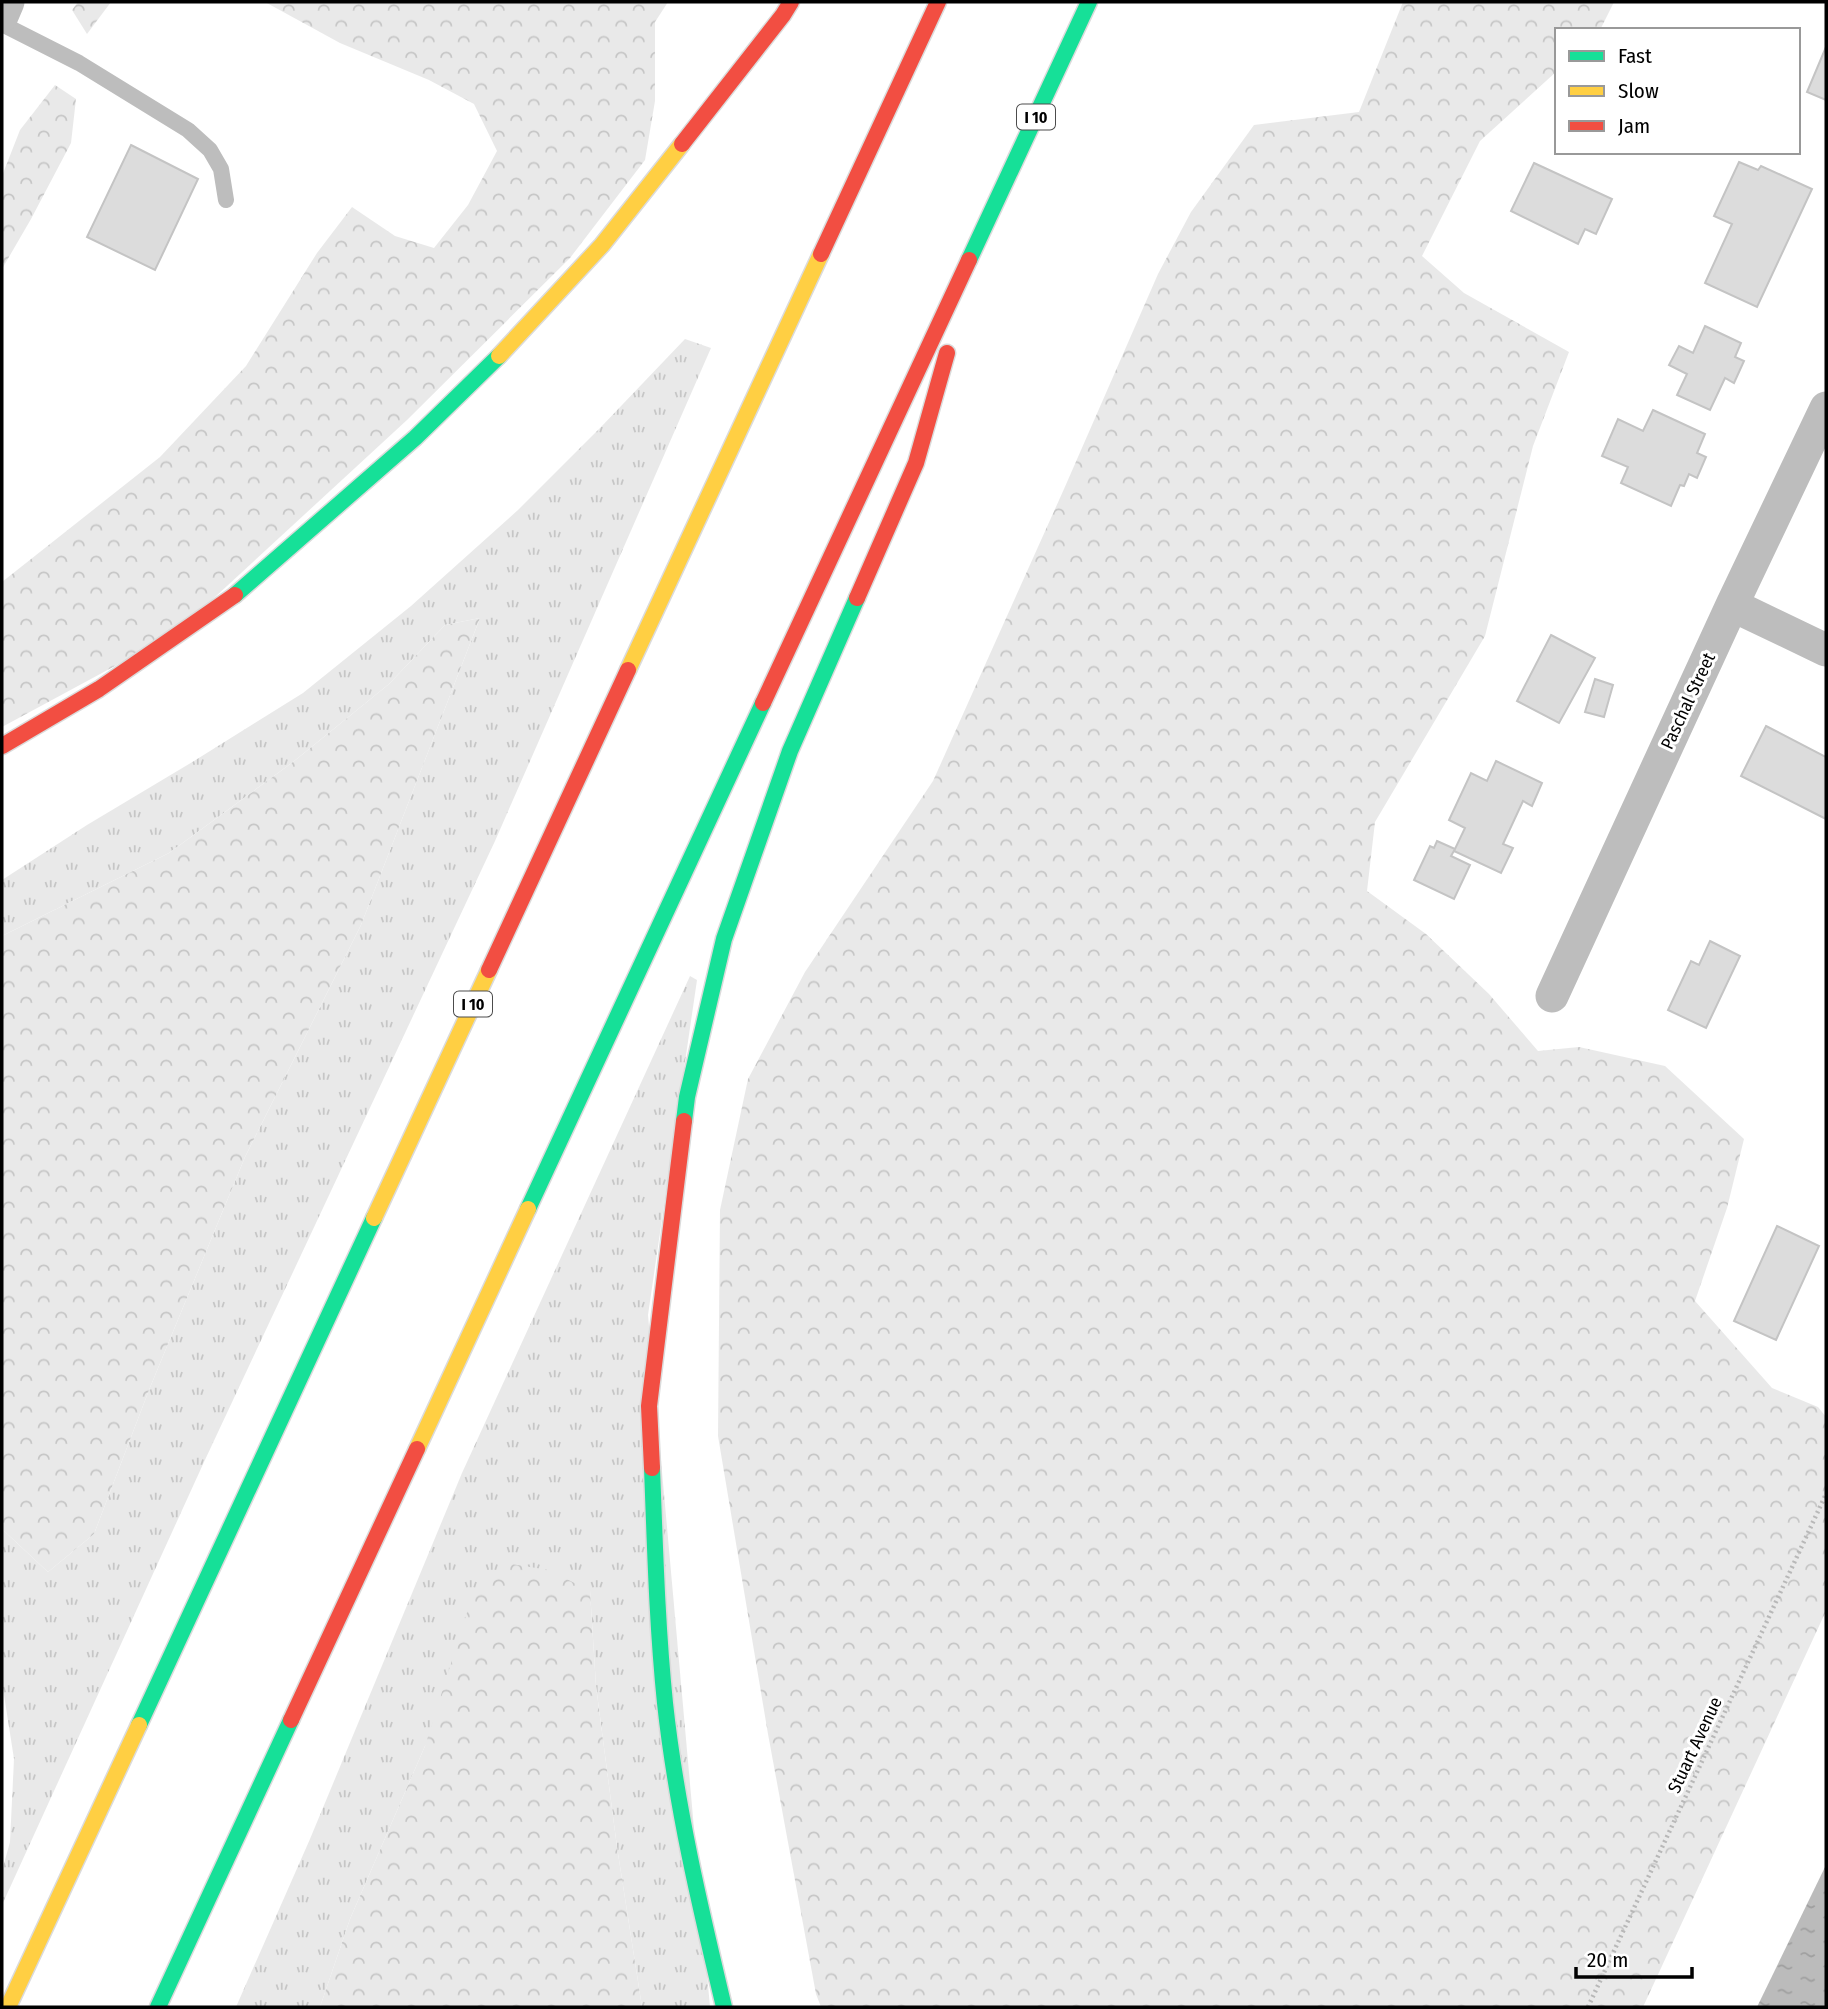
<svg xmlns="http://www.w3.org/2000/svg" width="1828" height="2009" font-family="'Fira Sans Condensed',sans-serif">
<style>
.grass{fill:url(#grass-tufts)}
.forest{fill:url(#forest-crowns)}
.water{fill:url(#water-ripples)}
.building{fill:#dcdcdc;stroke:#c4c4c4;stroke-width:2}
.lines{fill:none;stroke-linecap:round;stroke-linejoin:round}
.fast-casing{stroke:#dbdbdb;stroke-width:19}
.slow-casing{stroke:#dbdbdb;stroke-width:19}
.jam-casing{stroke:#dbdbdb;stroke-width:19}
.path{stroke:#b8b8b8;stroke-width:4.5;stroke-dasharray:2 3.5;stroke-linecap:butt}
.lane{stroke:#bdbdbd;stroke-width:16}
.street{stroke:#bdbdbd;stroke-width:33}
.fast{stroke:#16e098;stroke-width:16}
.slow{stroke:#ffcf43;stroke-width:16}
.jam{stroke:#f24e42;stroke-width:16}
.labels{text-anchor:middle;stroke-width:6;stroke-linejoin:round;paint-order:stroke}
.shield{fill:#fff;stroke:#4c4c4c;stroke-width:2}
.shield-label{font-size:16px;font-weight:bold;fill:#000}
.street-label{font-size:18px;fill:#000;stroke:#fff}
</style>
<defs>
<pattern id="grass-tufts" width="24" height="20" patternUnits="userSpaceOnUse" patternTransform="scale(1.75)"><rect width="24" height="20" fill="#e9e9e9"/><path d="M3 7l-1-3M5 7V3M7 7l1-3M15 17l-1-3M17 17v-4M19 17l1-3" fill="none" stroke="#c6c6c6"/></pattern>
<pattern id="forest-crowns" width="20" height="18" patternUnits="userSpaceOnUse" patternTransform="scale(1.75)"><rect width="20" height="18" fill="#e9e9e9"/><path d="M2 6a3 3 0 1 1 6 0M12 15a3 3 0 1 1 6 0" fill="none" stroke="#c6c6c6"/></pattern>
<pattern id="water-ripples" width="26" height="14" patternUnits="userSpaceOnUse" patternTransform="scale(1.75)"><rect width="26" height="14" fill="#bbb"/><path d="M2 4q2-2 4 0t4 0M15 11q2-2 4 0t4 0" fill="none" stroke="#9f9f9f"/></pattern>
</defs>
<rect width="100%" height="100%" fill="#fff"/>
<path class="grass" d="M685 339 711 348 495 841 204 1462 2 1905V1871L10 1842 14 1759 2 1682V1529L48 1572 94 1534 149 1390 245 1157 361 925 480 618 445 625 389 684 293 762 169 853 2 936V880L87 825 194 761 303 693 411 606 518 510 601 427Z
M690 976 697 980 648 1315 710 2007H642L617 1847 596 1686 590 1591 425 1746 350 1919 320 2007H236L310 1839 462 1473Z"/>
<path class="forest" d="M78 2H111L87 34 72 10Z
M265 2H668L655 22V101L645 160 570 258 407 420 176 633 2 727V582L160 457 246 366 317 253 352 207 395 236 434 248 468 205 497 151 474 104 429 80 340 43Z
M1403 2H1614L1600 30H1557V71L1480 141 1422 256 1464 293 1569 352 1533 446 1485 636 1375 822 1367 891 1426 934 1489 994 1538 1051 1579 1047 1665 1066 1744 1139 1727 1208 1695 1301 1772 1388 1818 1407 1826 1417V1611L1643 2007H821L816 1994 768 1734 718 1436 720 1210 748 1079 805 972 933 781 1064 489 1158 274 1191 212 1254 125 1359 112Z
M55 85 76 99 71 143 31 219 2 269V176L20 130Z
M480 618 361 925 245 1157 149 1390 94 1534 48 1572 2 1529V936L169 853 293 762 389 684 445 625Z
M505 1563 549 1570 590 1591 596 1686 617 1847 642 2007H320L350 1919 425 1746 470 1603Z"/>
<path class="water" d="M1826 1865V2007H1757Z"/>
<path class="building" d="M1826 47V100L1807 92Z
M131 145 198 179 155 270 87 237Z
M1739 162 1758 170 1761 166 1812 189 1757 307 1705 283 1732 224 1714 216Z
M1534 163 1612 199 1596 234 1585 229 1578 244 1511 211Z
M1705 326 1741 343 1735 357 1744 361 1734 383 1725 378 1710 410 1677 395 1687 374 1669 365 1679 346 1693 353Z
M1653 410 1705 434 1697 453 1706 457 1697 478 1689 474 1684 486 1680 485 1671 506 1621 483 1628 467 1602 456 1618 419 1643 431Z
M1551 635 1595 658 1559 723 1517 701Z
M1595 679 1613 685 1604 717 1585 712Z
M1766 726 1826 757V819L1741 776Z
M1496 761 1542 783 1532 806 1523 801 1503 844 1513 848 1501 873 1454 851 1465 828 1449 820 1471 773 1487 781Z
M1437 841 1455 849 1451 856 1470 865 1454 899 1414 880 1430 846 1434 848Z
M1710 941 1740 956 1706 1028 1668 1010 1691 961 1699 965Z
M1777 1226 1819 1246 1776 1340 1734 1321Z"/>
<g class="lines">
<defs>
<path id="fast" d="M969 260 1089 2
M235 595 415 438 499 356
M684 1121 687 1097 724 939 790 751 857 598
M528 1209 763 703
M652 1468C655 1546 657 1625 665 1703 676 1805 700 1907 724 2007
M139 1725 374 1218
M158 2007 291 1720"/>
<path id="slow" d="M499 356 602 245 682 144
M628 670 821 254
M374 1218 489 970
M417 1449 528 1209
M8 2007 139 1725"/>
<path id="jam" d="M682 144 783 15 791 2
M821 254 938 2
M857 598 916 463 947 353
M763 703 969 260
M2 746 99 689 235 595
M489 970 628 670
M652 1468 649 1406 684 1121
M291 1720 417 1449"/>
</defs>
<use href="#fast" class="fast-casing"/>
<use href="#slow" class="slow-casing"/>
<use href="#jam" class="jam-casing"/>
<path class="path" d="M1588 2007 1826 1494"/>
<path class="lane" d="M2 24 79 63 188 130 210 150 221 169 226 200"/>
<path class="street" d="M2 16 8 2
M1732 605 1826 650
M1552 996 1732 605 1826 408"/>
<use href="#fast" class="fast"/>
<use href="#slow" class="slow"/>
<use href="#jam" class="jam"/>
</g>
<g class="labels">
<g class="shield">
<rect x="1017" y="104.5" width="38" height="25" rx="5"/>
<rect x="454" y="991.5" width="38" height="25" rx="5"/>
</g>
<g class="shield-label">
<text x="1036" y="123">I 10</text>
<text x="473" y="1010">I 10</text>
</g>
<g class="street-label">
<text transform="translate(1688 701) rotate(-65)" y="6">Paschal Street</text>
<text transform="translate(1695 1745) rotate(-65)" y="6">Stuart Avenue</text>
</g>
</g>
<rect width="1828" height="2009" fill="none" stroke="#000000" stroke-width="7"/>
<rect x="1555" y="28" width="245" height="126" fill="#ffffff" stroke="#999999" stroke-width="2"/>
<rect x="1569" y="51" width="35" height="10" fill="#16e098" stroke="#999999" stroke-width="2"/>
<text x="1618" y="63" font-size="21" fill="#000000">Fast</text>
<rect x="1569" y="86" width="35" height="10" fill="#ffcf43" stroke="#999999" stroke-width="2"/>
<text x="1618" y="98" font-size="21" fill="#000000">Slow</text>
<rect x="1569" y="121" width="35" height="10" fill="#f24e42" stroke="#999999" stroke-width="2"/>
<text x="1618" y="133" font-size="21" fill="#000000">Jam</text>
<path d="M1576 1967v10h116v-10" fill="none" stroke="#000000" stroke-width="3.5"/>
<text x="1587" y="1967" font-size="21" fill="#000000" stroke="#ffffff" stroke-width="5" paint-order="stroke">20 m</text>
</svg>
